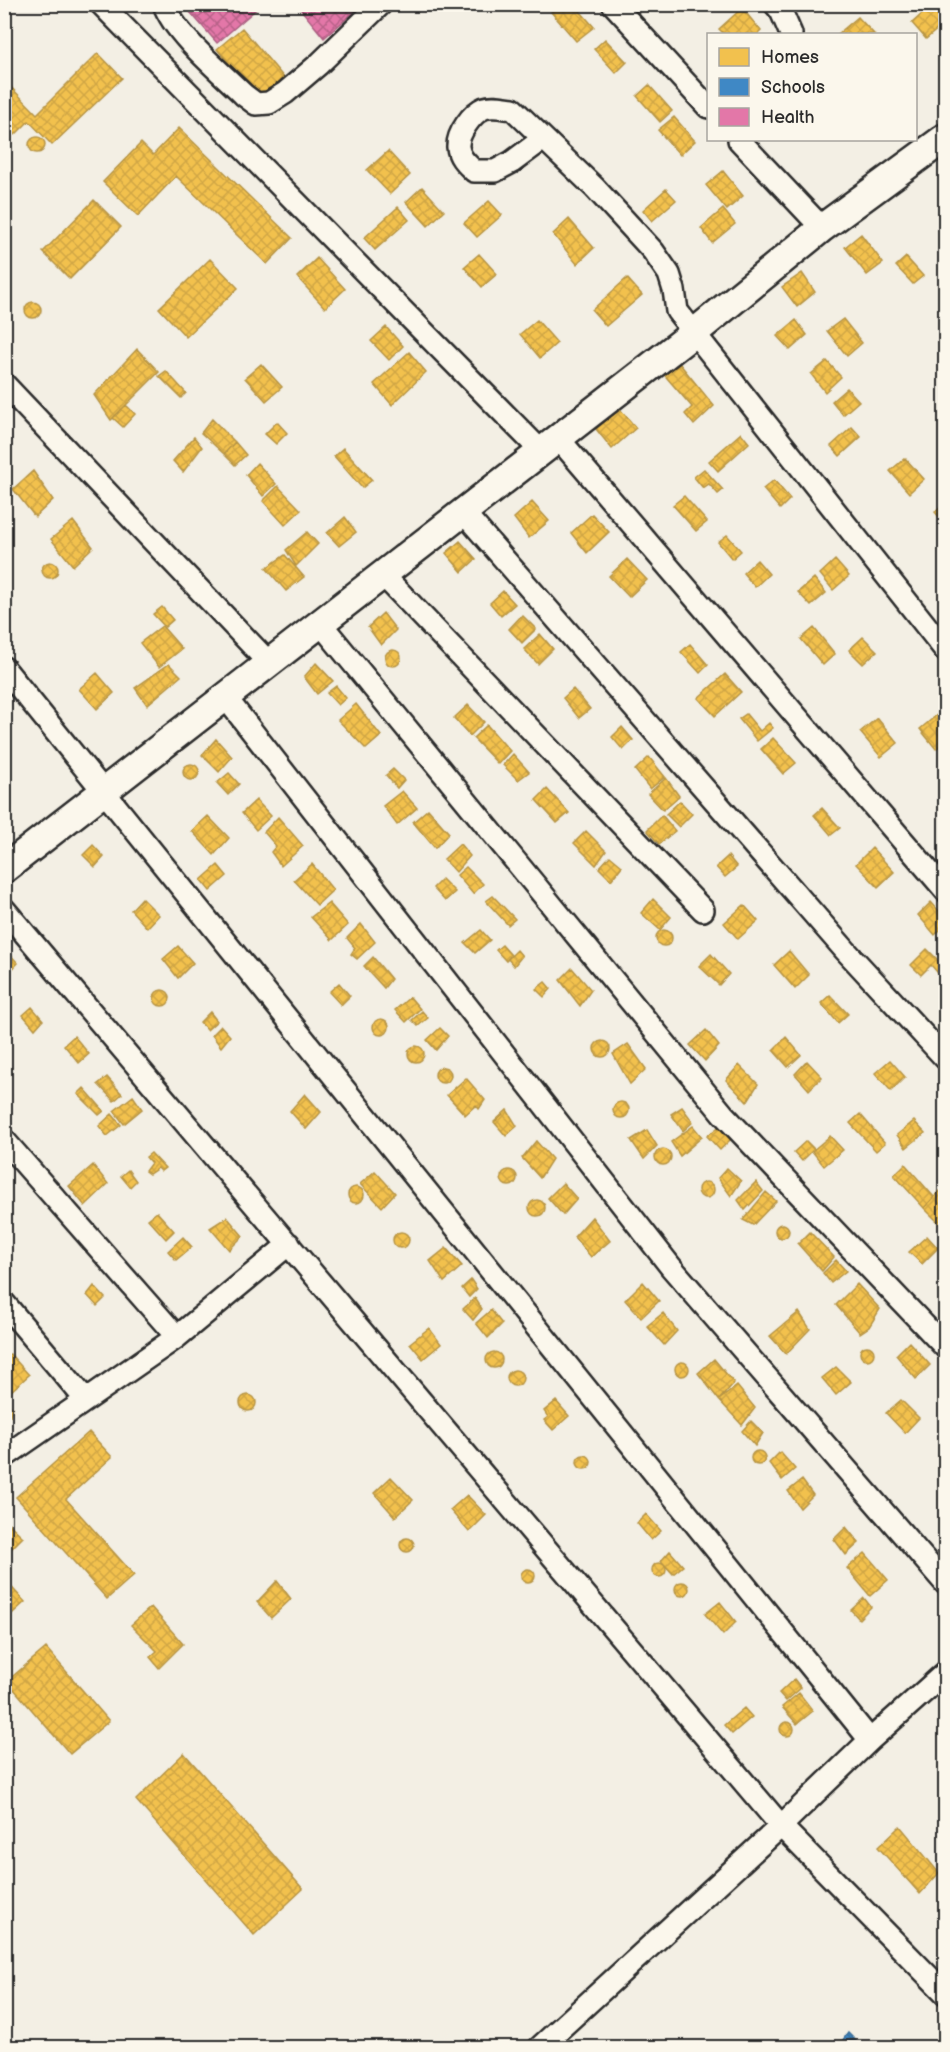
<svg xmlns="http://www.w3.org/2000/svg" width="950" height="2052" font-family="'Balsamiq Sans',sans-serif">
<style>
.homes{fill:url(#homes-cross-hatch);stroke:#b69444;stroke-width:1.5}
.schools{fill:url(#schools-cross-hatch);stroke:#396c97;stroke-width:1.5}
.health{fill:url(#health-cross-hatch);stroke:#ac6082;stroke-width:1.5}
.lines{fill:none;stroke-linecap:round;stroke-linejoin:round}
.minor-casing{stroke:#2b2b2b;stroke-width:26}
.major-casing{stroke:#2b2b2b;stroke-width:32}
.minor{stroke:#fbf7ec;stroke-width:21}
.major{stroke:#fbf7ec;stroke-width:27}
</style>
<defs>
<pattern id="homes-cross-hatch" width="8" height="8" patternUnits="userSpaceOnUse" patternTransform="scale(1.5)"><rect width="8" height="8" fill="#f2c14e"/><path d="M0 0l8 8M0 8l8-8" fill="none" stroke="#d0a644"/></pattern>
<pattern id="schools-cross-hatch" width="8" height="8" patternUnits="userSpaceOnUse" patternTransform="scale(1.5)"><rect width="8" height="8" fill="#3f88c5"/><path d="M0 0l8 8M0 8l8-8" fill="none" stroke="#356fa0"/></pattern>
<pattern id="health-cross-hatch" width="8" height="8" patternUnits="userSpaceOnUse" patternTransform="scale(1.5)"><rect width="8" height="8" fill="#e377a8"/><path d="M0 0l8 8M0 8l8-8" fill="none" stroke="#b86289"/></pattern>
</defs>
<rect width="100%" height="100%" fill="#f3efe4"/>
<filter id="ink" filterUnits="userSpaceOnUse"><feTurbulence type="fractalNoise" baseFrequency=".0167" numOctaves="2"/><feDisplacementMap in="SourceGraphic" scale="12" xChannelSelector="R" yChannelSelector="G"/><feConvolveMatrix kernelMatrix="1 2 1 2 8 2 1 2 1" color-interpolation-filters="sRGB"/></filter>
<g filter="url(#ink)">
<path class="homes" d="M559 4H574L594 27 576 41 551 12Z
M933 4H946V22L926 39 912 23Z
M742 8 761 31 758 34H724L719 29Z
M858 17 874 34H838Z
M242 28 285 79 260 100 217 49Z
M605 39 627 62 616 73 594 49Z
M98 53 122 78 52 145 29 121 15 135 4 125V80L37 114Z
M649 85 672 111 660 122 637 96Z
M674 117 695 141 680 155 658 130Z
M179 128 292 238 267 264 176 176 138 216 103 182 141 143 153 155Z
M29 145a8 8 0 1 1 16 0a8 8 0 1 1-16 0Z
M388 151 410 175 390 194 367 170Z
M723 171 743 196 727 210 706 185Z
M422 187 444 211 428 226 406 202Z
M666 189 676 200 652 221 643 210Z
M94 200 121 227 70 279 43 252Z
M489 201 502 215 477 237 464 223Z
M398 207 409 220 375 250 364 238Z
M723 209 735 224 712 243 701 228Z
M569 219 594 248 577 264 553 234Z
M861 234 883 263 867 275 845 247Z
M479 254 497 274 482 287 464 267Z
M906 257 923 276 913 284 896 266Z
M317 258 345 289 325 308 297 277Z
M210 259 238 288 186 337 159 308Z
M802 273 815 292 797 307 782 287Z
M627 278 642 295 606 326 592 310Z
M25 310a8 8 0 1 1 16 0a8 8 0 1 1-16 0Z
M843 319 862 343 847 356 827 331Z
M537 320 557 343 540 358 520 334Z
M796 320 807 335 790 350 777 336Z
M386 327 403 346 389 360 371 341Z
M137 349 159 372 111 420 94 395Z
M409 352 426 372 392 405 374 384Z
M675 358 714 406 694 425 685 414 692 407 661 371Z
M827 361 841 377 825 392 811 374Z
M261 364 282 387 266 401 245 378Z
M166 371 186 393 181 398 159 376Z
M847 388 859 401 843 415 832 401Z
M126 405 135 414 123 427 113 418Z
M620 409 636 428 612 449 596 429Z
M212 419 235 442 224 454 201 433Z
M277 422 287 433 276 444 265 434Z
M852 427 861 437 840 456 831 446Z
M741 433 749 443 718 471 709 461Z
M194 437 202 447 183 472 173 461Z
M235 442 246 455 235 465 224 454Z
M343 448 372 480 362 488 334 456Z
M905 458 924 479 909 493 890 471Z
M257 463 276 484 263 496 246 475Z
M704 469 723 490 718 494 709 484 703 488 694 477Z
M33 471 53 500 35 517 13 489Z
M774 480 790 499 780 509 763 489Z
M278 486 301 510 285 525 263 501Z
M684 496 707 522 696 531 673 505Z
M532 502 549 521 529 538 514 518Z
M945 503 946 504V525L935 512Z
M592 514 609 532 587 553 571 533Z
M345 517 356 532 339 546 327 533Z
M73 521 93 547 73 566 51 539Z
M307 532 318 544 296 566 286 550Z
M727 535 741 551 732 559 718 542Z
M460 541 476 559 462 572 446 553Z
M285 555 304 577 286 591 266 568Z
M627 559 647 580 629 597 609 576Z
M757 560 769 574 755 587 743 573Z
M835 560 849 576 833 590 820 574Z
M42 570a8 8 0 1 1 16 0a8 8 0 1 1-16 0Z
M814 578 826 593 811 606 798 592Z
M503 591 515 604 501 616 490 603Z
M162 607 173 620 165 627 153 614Z
M383 613 396 630 381 645 368 627Z
M522 615 536 629 522 643 509 629Z
M162 626 182 649 159 667 140 643Z
M814 628 835 654 823 665 801 639Z
M540 634 553 649 538 664 524 649Z
M863 637 877 651 863 664 849 650Z
M690 644 708 665 700 673 681 652Z
M385 658a8 8 0 1 1 16 0a8 8 0 1 1-16 0Z
M316 663 333 681 317 694 304 677Z
M169 664 181 676 147 705 135 688Z
M97 673 114 693 97 709 79 689Z
M725 674 741 692 715 716 698 698Z
M336 686 346 698 338 705 327 693Z
M573 689 590 709 579 718 563 698Z
M356 704 381 736 366 749 338 720Z
M468 705 484 722 470 736 454 718Z
M944 709 946 711V741L936 749 920 729Z
M746 714 760 731 769 723 773 728 757 741 739 719Z
M877 718 898 743 881 757 860 732Z
M487 725 510 751 498 764 473 738Z
M622 727 633 740 623 750 612 737Z
M773 738 796 763 783 774 761 749Z
M216 739 232 757 219 772 202 755Z
M513 754 529 772 518 780 503 765Z
M649 757 665 777 650 789 635 770Z
M183 772a8 8 0 1 1 16 0a8 8 0 1 1-16 0Z
M393 769 404 780 397 788 386 775Z
M229 773 239 784 228 795 217 783Z
M666 778 679 796 663 810 648 794Z
M547 789 569 813 557 823 536 800Z
M402 791 417 808 397 825 383 806Z
M256 800 271 816 256 830 242 813Z
M680 801 692 814 679 827 666 814Z
M822 808 840 828 831 835 814 815Z
M428 809 449 833 435 848 413 822Z
M662 815 675 831 659 844 647 830Z
M208 816 229 838 214 855 192 831Z
M278 817 303 846 281 866 271 852 276 846 264 832Z
M586 831 606 851 596 865 574 843Z
M460 844 470 856 456 872 444 859Z
M93 845 104 857 95 867 83 855Z
M872 848 894 872 878 887 856 864Z
M610 856 622 866 611 880 599 868Z
M728 856 737 867 725 877 716 867Z
M312 864 333 890 317 905 294 880Z
M218 865 227 876 210 891 201 880Z
M466 867 483 884 473 894 457 875Z
M442 879 455 892 445 901 433 888Z
M493 896 515 919 508 925 486 901Z
M142 898 159 915 147 928 131 910Z
M653 899 671 917 660 930 641 913Z
M931 902 946 919V924L935 935 918 915Z
M329 903 348 925 332 940 311 917Z
M744 905 758 921 738 939 724 923Z
M361 924 375 942 357 959 351 954 355 948 347 938Z
M656 938a8 8 0 1 1 16 0a8 8 0 1 1-16 0Z
M481 930 490 940 475 953 465 943Z
M502 945 511 955 506 961 496 950Z
M178 946 193 963 178 978 163 959Z
M4 948 18 963 4 978Z
M927 949 944 966 938 973 931 965 921 975 911 965Z
M517 950 522 956 514 966 508 959Z
M789 951 809 975 795 989 774 965Z
M711 954 729 974 719 985 699 966Z
M373 957 391 979 384 988 364 966Z
M572 968 591 990 580 1006 560 980Z
M545 982 551 989 544 997 536 989Z
M339 983 350 996 341 1005 329 992Z
M154 998a8 8 0 1 1 16 0a8 8 0 1 1-16 0Z
M830 995 848 1014 838 1023 821 1003Z
M410 997 420 1009 406 1022 395 1010Z
M32 1007 43 1020 35 1029 23 1015Z
M422 1011 428 1018 418 1026 412 1020Z
M210 1012 217 1021 207 1030 200 1022Z
M373 1027a8 8 0 1 1 16 0a8 8 0 1 1-16 0Z
M221 1026 230 1036 221 1047 212 1035Z
M440 1028 448 1036 436 1050 427 1040Z
M706 1030 719 1046 705 1061 690 1045Z
M74 1036 89 1054 79 1063 64 1045Z
M786 1037 801 1055 788 1067 773 1050Z
M594 1049a8 8 0 1 1 16 0a8 8 0 1 1-16 0Z
M628 1044 646 1069 630 1084 613 1054Z
M408 1054a8 8 0 1 1 16 0a8 8 0 1 1-16 0Z
M890 1060 905 1077 891 1091 875 1073Z
M807 1061 822 1077 809 1090 795 1074Z
M739 1065 758 1084 747 1102 726 1080Z
M435 1075a8 8 0 1 1 16 0a8 8 0 1 1-16 0Z
M107 1077 122 1094 114 1101 98 1084Z
M466 1078 485 1100 479 1109 476 1105 465 1115 447 1095Z
M84 1088 104 1111 99 1115 78 1094Z
M305 1094 321 1112 306 1129 290 1111Z
M133 1096 142 1109 124 1124 114 1111Z
M613 1110a8 8 0 1 1 16 0a8 8 0 1 1-16 0Z
M682 1107 693 1122 683 1131 671 1114Z
M507 1110 517 1126 506 1136 494 1122Z
M112 1114 121 1125 107 1136 99 1126Z
M860 1114 885 1143 876 1151 850 1123Z
M914 1121 925 1133 906 1148 897 1135Z
M721 1125 732 1138 720 1150 707 1136Z
M693 1126 702 1137 680 1156 671 1142Z
M647 1130 657 1146 644 1159 631 1140Z
M830 1136 843 1150 824 1166 812 1151Z
M536 1141 552 1159 540 1178 522 1158Z
M806 1141 814 1149 802 1161 794 1152Z
M655 1157a8 8 0 1 1 16 0a8 8 0 1 1-16 0Z
M151 1153 165 1168 161 1171 158 1168 149 1174 145 1171 151 1163 146 1157Z
M905 1164 934 1197 924 1208 894 1175Z
M93 1165 108 1184 85 1206 69 1186Z
M727 1168 741 1181 731 1196 718 1178Z
M501 1178a8 8 0 1 1 16 0a8 8 0 1 1-16 0Z
M128 1170 136 1181 130 1187 121 1176Z
M375 1171 395 1193 382 1207 360 1184Z
M698 1190a8 8 0 1 1 16 0a8 8 0 1 1-16 0Z
M756 1182 763 1191 745 1210 738 1200Z
M563 1183 577 1199 563 1215 548 1198Z
M348 1195a8 8 0 1 1 16 0a8 8 0 1 1-16 0Z
M940 1191 946 1197V1220L941 1225 924 1208Z
M766 1192 776 1201 753 1225 743 1220Z
M529 1208a8 8 0 1 1 16 0a8 8 0 1 1-16 0Z
M157 1212 174 1231 166 1239 148 1219Z
M227 1217 243 1236 229 1250 210 1228Z
M592 1217 610 1241 591 1257 574 1237Z
M775 1231a7 7 0 1 1 14 0a7 7 0 1 1-14 0Z
M393 1240a8 8 0 1 1 16 0a8 8 0 1 1-16 0Z
M810 1232 834 1257 822 1271 798 1244Z
M927 1236 938 1248 922 1264 909 1252Z
M183 1237 192 1247 176 1260 168 1251Z
M446 1248 462 1266 444 1282 430 1261Z
M836 1260 846 1271 831 1283 823 1273Z
M471 1280 477 1289 469 1297 462 1288Z
M643 1282 659 1301 641 1318 625 1300Z
M857 1284 880 1309 869 1327 860 1333 836 1305Z
M94 1286 105 1298 97 1306 87 1295Z
M475 1298 482 1309 473 1320 463 1309Z
M491 1310 502 1324 488 1338 476 1323Z
M799 1312 810 1329 786 1354 770 1336Z
M663 1313 677 1331 664 1345 647 1326Z
M429 1328 441 1344 423 1359 410 1343Z
M909 1342 930 1365 916 1379 896 1355Z
M860 1353a7 7 0 1 1 14 0a7 7 0 1 1-14 0Z
M486 1360a8 8 0 1 1 16 0a8 8 0 1 1-16 0Z
M10 1354 29 1375 9 1393 4 1388V1359Z
M714 1359 734 1383 719 1400 698 1373Z
M675 1369a7 7 0 1 1 14 0a7 7 0 1 1-14 0Z
M836 1367 851 1382 836 1395 822 1378Z
M507 1378a8 8 0 1 1 16 0a8 8 0 1 1-16 0Z
M737 1386 755 1408 742 1425 719 1400Z
M240 1403a8 8 0 1 1 16 0a8 8 0 1 1-16 0Z
M901 1400 919 1418 905 1433 886 1413Z
M556 1401 569 1416 553 1430 544 1420 548 1417 544 1411Z
M4 1402 9 1404 12 1408 10 1416 5 1418Z
M751 1421 763 1433 755 1446 742 1431Z
M89 1432 112 1457 66 1499 134 1575 107 1599 16 1497Z
M751 1458a7 7 0 1 1 14 0a7 7 0 1 1-14 0Z
M780 1452 795 1469 782 1480 769 1463Z
M577 1462a7 7 0 1 1 14 0a7 7 0 1 1-14 0Z
M391 1477 413 1500 395 1517 374 1493Z
M802 1480 813 1495 800 1508 788 1491Z
M467 1495 486 1515 469 1532 450 1510Z
M646 1514 661 1531 651 1540 637 1523Z
M4 1519 23 1537 4 1556Z
M846 1527 859 1543 846 1555 834 1539Z
M400 1545a7 7 0 1 1 14 0a7 7 0 1 1-14 0Z
M670 1551 683 1566 673 1574 661 1561Z
M865 1553 888 1580 870 1596 847 1568Z
M652 1570a7 7 0 1 1 14 0a7 7 0 1 1-14 0Z
M521 1576a7 7 0 1 1 14 0a7 7 0 1 1-14 0Z
M4 1579 25 1602 4 1621Z
M277 1581 291 1599 271 1618 257 1602Z
M675 1589a7 7 0 1 1 14 0a7 7 0 1 1-14 0Z
M864 1598 871 1607 859 1619 851 1610Z
M720 1602 736 1622 723 1635 705 1614Z
M151 1607 183 1644 159 1668 150 1657 157 1651 131 1625Z
M46 1648 109 1721 70 1754 7 1681Z
M794 1679 801 1688 786 1701 779 1693Z
M799 1693 813 1711 797 1724 782 1707Z
M744 1708 752 1717 732 1734 724 1725Z
M780 1729a7 7 0 1 1 14 0a7 7 0 1 1-14 0Z
M184 1753 303 1889 254 1935 136 1800Z
M900 1826 939 1873 920 1894 878 1847Z"/>
<path class="schools" d="M848 2033 863 2048H837Z"/>
<path class="health" d="M183 4H262L217 43Z
M299 4H363L324 38 298 6Z"/>
<g class="lines">
<defs>
<path id="minor" d="M101 4 541 451
M164 4C174 34 221 72 244 95L256 104 269 103 285 93 319 64 381 4
M613 4 708 107
M775 4 781 11 791 34
M543 139 512 162 495 171H474C467 164 459 158 458 147 457 134 472 113 484 108 493 105 504 108 513 109L595 188 653 251 669 274 674 290 677 311 946 651
M739 140 822 228
M4 384 269 663
M558 438 946 891
M464 513 845 950 946 1059
M383 575 703 910
M321 624 723 1114 946 1348
M4 668 870 1740
M226 698 671 1267 946 1584
M4 909 781 1826 870 1740 946 1672
M4 1140 177 1337
M4 1303 86 1400
M4 1457 177 1337 289 1244
M539 2048 781 1826 946 1994"/>
<path id="major" d="M4 869 695 332 822 228 946 137"/>
</defs>
<use href="#minor" class="minor-casing"/>
<use href="#major" class="major-casing"/>
<use href="#minor" class="minor"/>
<use href="#major" class="major"/>
</g>
</g>
<rect width="950" height="2052" fill="none" stroke="#fbf7ec" stroke-width="24"/>
<rect x="12" y="12" width="926" height="2028" fill="none" stroke="#2b2b2b" stroke-width="2" filter="url(#ink)"/>
<rect x="707" y="33" width="210" height="108" fill="#fbf7ec" stroke="#a8a59f" stroke-width="1.5"/>
<rect x="719" y="48" width="30" height="18" fill="#f2c14e" stroke="#a8a59f" stroke-width="1.5"/>
<text x="761" y="63" font-size="18" fill="#2b2b2b">Homes</text>
<rect x="719" y="78" width="30" height="18" fill="#3f88c5" stroke="#a8a59f" stroke-width="1.5"/>
<text x="761" y="93" font-size="18" fill="#2b2b2b">Schools</text>
<rect x="719" y="108" width="30" height="18" fill="#e377a8" stroke="#a8a59f" stroke-width="1.5"/>
<text x="761" y="123" font-size="18" fill="#2b2b2b">Health</text>
</svg>
